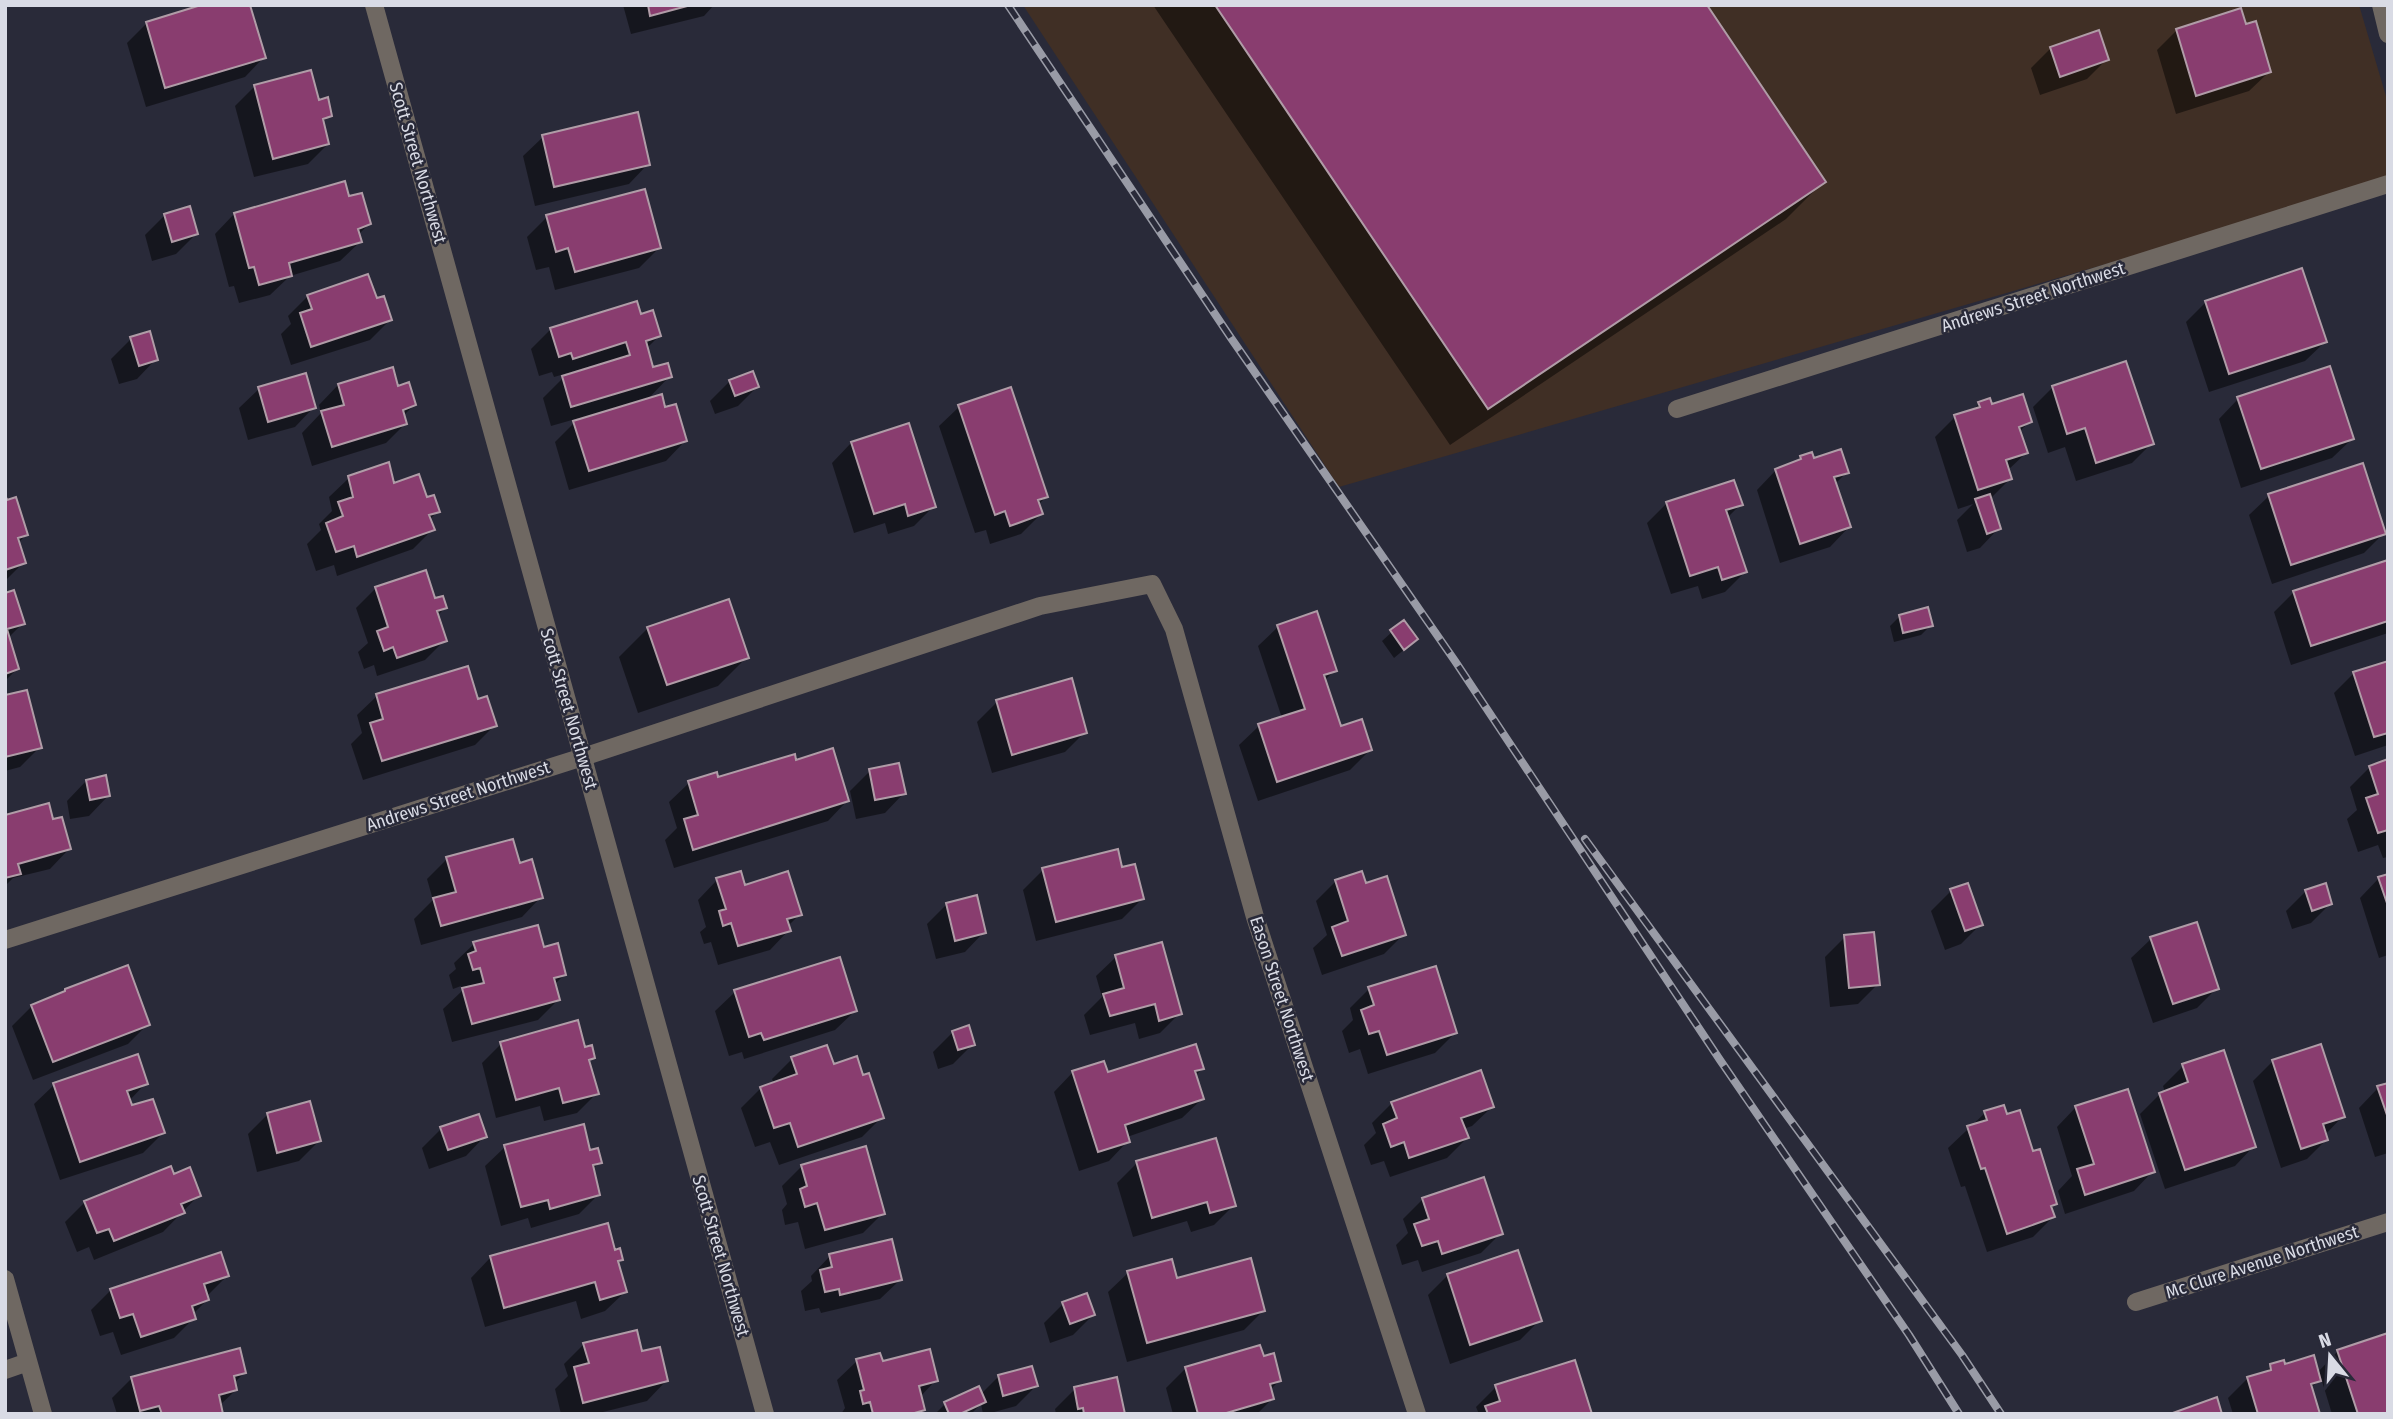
<svg xmlns="http://www.w3.org/2000/svg" width="2393" height="1419" font-family="'Fira Sans Condensed',sans-serif">
<style>
.commercial{fill:#402f25}
.shadow{fill:#0007}
.building{fill:#893d6f;stroke:#b09ca7;stroke-width:2}
.lines{fill:none;stroke-linecap:round;stroke-linejoin:round}
.minor{stroke:#6f6862;stroke-width:18}
.rail-casing{stroke:#999ba6;stroke-width:8}
.rail{stroke:#292a39;stroke-width:5;stroke-dasharray:16;stroke-linecap:butt}
.labels{text-anchor:middle;stroke-width:5;stroke-linejoin:round;paint-order:stroke}
.street-label{font-size:18px;fill:#d9dbe5;stroke:#292a39}
</style>
<rect width="100%" height="100%" fill="#292a39"/>
<path class="commercial" d="M1023 5H2359L2388 103V182L1339 487Z"/>
<path class="shadow" d="M623 5H714L704 16 631 34Z
M1153 5H1705L1823 182 1786 219 1450 445Z
M147 23 264 57 245 77 146 107 127 43Z
M2245 26 2269 72 2249 91 2176 114 2157 50 2177 30Z
M2051 48 2107 59 2087 79 2040 95 2031 68Z
M255 86 318 102 330 115 322 123 328 144 308 164 254 177 235 106Z
M543 137 648 164 629 184 535 206 523 156Z
M348 198 369 224 358 235 360 242 340 261 290 276 270 295 239 303 234 286 229 287 215 234 234 214Z
M165 215 196 234 176 254 152 261 145 235Z
M547 217 659 248 639 268 555 290 549 267 536 270 527 237Z
M308 296 376 300 390 320 370 340 291 365 281 334 291 324 288 316Z
M2206 302 2325 342 2305 361 2209 392 2186 322Z
M640 316 659 336 646 349 652 369 670 376 646 401 664 409 685 441 666 461 569 490 555 442 579 418 551 426 543 398 568 373 554 377 552 372 539 376 531 349 551 329Z
M131 339 156 359 137 379 119 384 111 359Z
M730 381 757 387 738 406 715 414 710 401Z
M338 385 397 388 414 405 403 416 405 424 386 443 312 466 302 433 321 413 319 405Z
M2053 387 2152 443 2132 463 2076 481 2065 447 2048 453 2033 407Z
M259 389 314 407 295 427 248 440 239 408Z
M2238 399 2352 439 2332 458 2241 488 2219 419Z
M1979 404 2030 421 2019 432 2026 453 2007 471 2010 479 1990 499 1999 528 1980 548 1967 552 1957 520 1973 504 1958 509 1935 437 1955 417 1971 412Z
M959 407 1046 497 1038 505 1041 514 1021 534 990 544 986 530 975 533 939 426Z
M851 443 934 506 914 526 888 534 885 523 854 533 832 463Z
M1801 457 1847 472 1835 484 1849 527 1830 547 1780 563 1757 490 1776 470 1795 463Z
M2362 465 2384 533 2364 553 2272 584 2249 515 2269 496Z
M349 478 392 485 426 499 438 511 429 520 433 529 413 549 337 576 334 565 316 571 307 544 321 530 319 524 332 511 329 497Z
M5 501 26 535 18 543 24 562 5 581Z
M1667 503 1741 504 1727 518 1745 572 1725 592 1702 599 1698 586 1671 594 1647 523Z
M2388 562V633L2291 665 2274 612 2294 592Z
M376 588 434 601 445 608 437 616 445 640 425 660 377 676 374 665 364 669 358 652 368 643 356 608Z
M5 594 23 623 8 638 17 669 5 681Z
M1900 616 1931 625 1921 635 1894 642 1890 626Z
M1403 622 1406 648 1394 658 1382 641Z
M1278 627 1335 670 1324 681 1340 729 1370 750 1350 770 1258 801 1239 745 1259 726 1282 718 1258 646Z
M648 628 747 657 718 686 638 713 619 657Z
M2388 662V745L2355 756 2334 693 2354 673Z
M377 696 477 701 495 725 475 745 363 780 351 744 362 733 357 715Z
M5 697 40 747 20 767 5 771Z
M997 702 1085 732 1065 752 992 773 977 722Z
M2388 761V857L2383 858 2378 845 2358 852 2347 819 2357 810 2350 787 2370 767Z
M795 762 847 801 828 821 674 868 665 840 677 828 669 802 689 783 717 780Z
M870 771 904 793 885 813 856 819 850 791Z
M86 781 108 796 89 816 70 819 67 801Z
M5 817 52 821 69 849 50 869 13 878 5 886Z
M447 859 518 865 541 897 522 917 421 945 414 919 433 900 427 879Z
M1121 869 1142 899 1122 919 1036 941 1023 890 1043 870Z
M2388 876V955L2379 958 2360 898 2379 878Z
M717 880 744 887 800 914 788 926 789 930 770 950 718 965 711 942 704 944 700 932 706 927 698 900Z
M1336 881 1404 934 1384 954 1322 975 1313 948 1327 935 1316 901Z
M1967 885 1981 924 1961 944 1945 950 1931 911 1951 891Z
M2306 891 2330 904 2311 923 2292 929 2286 911Z
M947 904 984 932 965 952 936 959 927 924Z
M1845 937 1878 984 1858 1004 1830 1007 1825 957Z
M2151 939 2217 988 2197 1008 2153 1023 2131 958Z
M474 944 543 949 564 975 554 985 558 1000 538 1020 452 1042 443 1009 462 991 461 986 453 989 449 975 456 969 454 963Z
M1116 957 1180 1013 1160 1033 1139 1039 1135 1023 1090 1035 1084 1015 1102 997 1096 976Z
M1369 989 1455 1033 1435 1053 1368 1074 1360 1049 1349 1053 1342 1031 1353 1020 1350 1008Z
M735 992 855 1011 835 1030 744 1059 742 1052 729 1056 715 1011Z
M32 1006 148 1024 128 1044 33 1080 12 1026Z
M953 1032 973 1044 953 1064 938 1069 933 1052Z
M501 1044 584 1049 593 1057 588 1063 597 1093 577 1113 544 1121 540 1106 496 1118 482 1063Z
M792 1059 833 1066 862 1077 882 1117 862 1137 779 1165 770 1142 755 1147 741 1108 761 1088 774 1084 772 1079Z
M2273 1061 2343 1116 2325 1135 2326 1140 2307 1159 2281 1168 2253 1081Z
M2183 1066 2254 1146 2235 1166 2165 1189 2140 1114 2160 1094 2165 1092 2163 1086Z
M1202 1069 1195 1076 1202 1099 1182 1118 1127 1137 1128 1141 1109 1161 1079 1171 1054 1092 1073 1072 1106 1074Z
M146 1083 129 1101 131 1108 163 1133 143 1153 60 1180 34 1104 54 1085Z
M2388 1085V1153L2375 1157 2359 1108 2378 1088Z
M1392 1103 1492 1107 1472 1126 1463 1129 1467 1138 1447 1158 1390 1177 1384 1161 1371 1165 1364 1145 1376 1133 1372 1123Z
M2076 1107 2153 1171 2134 1191 2065 1214 2058 1191 2072 1176 2057 1127Z
M1985 1113 2006 1116 2032 1153 2055 1203 2050 1208 2053 1217 2033 1237 1987 1252 1965 1186 1961 1187 1948 1148Z
M268 1114 319 1141 299 1161 257 1172 248 1134Z
M441 1129 485 1136 466 1156 429 1169 422 1148Z
M505 1147 589 1153 600 1162 592 1170 599 1194 579 1214 531 1228 528 1218 501 1226 485 1166Z
M1137 1163 1234 1205 1214 1225 1191 1232 1187 1221 1133 1237 1117 1183Z
M802 1166 883 1213 863 1233 805 1249 798 1222 785 1225 782 1210 787 1204 782 1186Z
M173 1176 199 1195 163 1232 94 1260 89 1247 77 1252 65 1222 85 1202Z
M1423 1199 1501 1233 1481 1253 1422 1272 1418 1260 1402 1265 1396 1245 1408 1233 1403 1219Z
M606 1225 614 1252 621 1259 617 1263 625 1292 605 1311 581 1319 576 1301 485 1327 471 1278 490 1258Z
M830 1256 900 1280 880 1299 821 1313 819 1308 805 1311 801 1291 812 1281 811 1276Z
M1128 1273 1175 1280 1263 1311 1244 1330 1127 1362 1108 1292Z
M1448 1275 1540 1320 1520 1340 1450 1364 1428 1295Z
M227 1276 207 1296V1300L193 1314 194 1318 174 1338 121 1355 113 1332 100 1336 91 1310 111 1290Z
M1063 1304 1093 1315 1073 1335 1050 1343 1044 1323Z
M584 1344 641 1353 666 1381 647 1401 595 1414H561L555 1389 568 1376 564 1364Z
M2338 1351 2388 1414H2332L2321 1378 2311 1388 2318 1414H2233L2228 1398 2248 1378 2264 1374 2271 1366H2284L2317 1373Z
M1263 1359 1280 1380 1270 1390 1272 1399 1257 1414H1173L1166 1388 1186 1368Z
M857 1361 882 1363 936 1380 920 1397 923 1410 919 1414H841L845 1408 837 1380Z
M244 1373 234 1383 236 1390 219 1406 222 1414H117L112 1398 132 1378Z
M999 1376 1036 1386 1016 1406 987 1414H983L981 1404 971 1414H935L945 1404 981 1394Z
M1496 1387 1590 1414H1479L1476 1407Z
M1075 1389 1124 1414H1056L1055 1409Z"/>
<path class="building" d="M201 5H250L266 58 165 88 146 22Z
M648 5H691L650 16Z
M1215 5H1707L1826 182 1488 409Z
M2241 8 2246 24 2256 21 2271 72 2196 96 2176 29Z
M2099 30 2109 60 2060 77 2050 47Z
M311 70 319 100 328 97 332 116 323 119 329 144 273 159 254 85Z
M638 112 650 165 554 187 542 135Z
M345 181 349 196 362 193 371 224 358 229 362 242 289 263 292 276 259 285 254 267 249 268 234 213Z
M645 189 661 248 575 272 568 248 556 252 546 215Z
M190 206 198 234 172 242 164 214Z
M2302 268 2327 342 2229 374 2205 301Z
M368 274 377 298 384 296 392 320 311 347 300 313 312 309 307 295Z
M637 301 641 314 653 310 661 336 646 341 653 367 668 363 672 377 571 407 562 376 630 355 626 342 573 359 571 353 559 357 550 328Z
M150 331 158 360 139 366 130 337Z
M2126 361 2154 444 2096 463 2085 428 2067 434 2052 386Z
M2330 366 2354 439 2261 469 2237 397Z
M393 367 398 386 409 382 416 405 403 410 407 424 332 447 321 411 344 405 338 384Z
M753 371 759 387 735 396 729 380Z
M306 373 316 408 268 422 258 387Z
M1011 387 1048 497 1038 500 1043 514 1010 526 1005 511 995 515 958 405Z
M662 394 665 407 676 404 687 441 589 471 573 421Z
M2023 394 2032 422 2019 427 2028 453 2006 460 2012 479 1978 490 1954 415 1980 407 1978 402 1990 398 1992 404Z
M909 423 936 507 908 516 905 504 874 514 851 442Z
M1841 449 1849 473 1834 477 1851 527 1800 544 1775 469 1801 459 1800 456 1812 452 1814 458Z
M389 462 394 483 419 474 427 497 434 495 440 512 429 515 435 530 357 557 354 546 336 552 326 523 343 516 338 502 353 497 348 476Z
M2363 463 2386 534 2291 565 2268 494Z
M1734 480 1743 505 1726 510 1747 572 1722 580 1718 567 1690 576 1666 502Z
M5 494 7 500 16 497 28 535 18 538 26 563 5 570Z
M1990 494 2001 529 1987 534 1975 499Z
M2388 560V621L2311 646 2293 591Z
M426 570 435 598 443 596 447 608 437 611 447 641 397 658 393 647 384 651 377 631 388 627 375 587Z
M14 590 25 624 7 629 19 669 5 674V593Z
M729 599 749 658 667 685 647 627Z
M1928 607 1933 626 1903 633 1899 615Z
M1317 611 1337 671 1324 675 1341 726 1362 719 1372 750 1277 782 1258 724 1305 709 1277 625Z
M1404 620 1418 639 1404 650 1390 630Z
M2388 661V733L2374 737 2353 672Z
M468 666 478 699 487 696 497 726 382 761 370 723 383 719 376 694Z
M1072 678 1087 733 1012 755 996 700Z
M27 690 42 748 5 757V695Z
M833 748 849 801 693 850 684 819 698 815 688 781 717 772 718 777 795 754 796 760Z
M2388 759V830L2378 833 2366 798 2378 794 2369 766Z
M899 763 906 794 875 800 869 769Z
M106 775 110 796 90 800 86 780Z
M49 803 53 819 62 817 71 849 18 864 21 874 5 878V815Z
M513 839 520 863 532 859 543 898 441 926 433 898 456 892 446 857Z
M1118 849 1122 867 1135 864 1144 899 1056 922 1042 868Z
M741 871 745 885 788 871 802 915 787 919 791 931 738 946 731 923 723 926 719 911 726 909 716 878Z
M1362 871 1366 883 1387 876 1406 935 1342 956 1332 927 1348 921 1335 880Z
M2388 874V906L2378 877Z
M1968 883 1983 925 1965 931 1950 889Z
M2326 883 2332 904 2312 911 2305 890Z
M977 895 986 933 955 941 946 903Z
M2197 922 2219 989 2173 1004 2150 937Z
M538 925 544 947 558 943 566 975 554 978 560 1000 472 1024 462 988 484 983 480 968 473 970 468 954 476 951 473 942Z
M1874 932 1880 985 1849 988 1844 935Z
M1162 942 1182 1014 1159 1021 1155 1004 1110 1016 1103 994 1124 988 1115 955Z
M840 957 857 1011 764 1040 761 1033 749 1037 734 990Z
M128 965 150 1025 53 1062 31 1005 65 991V989Z
M1436 966 1457 1033 1387 1055 1379 1031 1369 1034 1361 1010 1374 1005 1368 987Z
M578 1020 585 1047 592 1045 595 1058 589 1060 599 1094 563 1103 559 1088 516 1100 500 1042Z
M969 1025 975 1045 958 1050 952 1031Z
M1196 1044 1204 1069 1195 1071 1204 1099 1125 1125 1130 1142 1098 1152 1072 1071 1104 1061 1108 1072Z
M2321 1044 2345 1117 2323 1124 2328 1140 2301 1149 2272 1060Z
M827 1045 834 1064 857 1056 863 1075 869 1073 884 1118 798 1147 790 1123 774 1128 760 1087 797 1074 791 1057Z
M2224 1050 2256 1147 2185 1170 2159 1093 2188 1082 2182 1064Z
M138 1054 148 1084 127 1091 132 1105 153 1099 165 1133 80 1162 53 1083Z
M1481 1070 1494 1107 1461 1118 1469 1138 1409 1158 1404 1142 1391 1147 1383 1124 1397 1118 1391 1102Z
M2388 1083V1118L2377 1086Z
M2128 1089 2155 1172 2085 1195 2077 1169 2094 1164 2075 1106Z
M310 1101 321 1141 277 1153 267 1113Z
M2004 1105 2007 1114 2020 1110 2033 1151 2040 1149 2057 1204 2051 1206 2055 1217 2007 1234 1985 1168 1981 1169 1967 1126 1987 1120 1984 1111Z
M479 1114 487 1137 448 1150 440 1127Z
M584 1124 590 1150 598 1148 602 1163 593 1165 600 1195 550 1209 548 1200 521 1207 504 1145Z
M1216 1138 1236 1206 1210 1213 1207 1202 1152 1218 1136 1161Z
M866 1146 885 1214 825 1230 817 1203 805 1207 800 1189 807 1186 801 1165Z
M171 1166 174 1174 190 1167 201 1196 181 1204 185 1213 114 1241 109 1229 97 1233 84 1201Z
M1484 1177 1503 1234 1442 1254 1438 1241 1422 1246 1414 1224 1429 1219 1422 1198Z
M608 1223 615 1250 620 1248 623 1260 618 1261 627 1292 600 1300 595 1282 504 1308 490 1256Z
M892 1239 902 1280 840 1295 839 1289 825 1292 820 1270 832 1267 829 1254Z
M1518 1250 1542 1321 1470 1345 1447 1274Z
M221 1252 229 1276 204 1284 209 1300 192 1306 196 1319 141 1337 133 1314 120 1318 110 1289Z
M1251 1258 1265 1311 1147 1343 1127 1271 1172 1259 1177 1278Z
M1087 1293 1095 1315 1070 1324 1062 1302Z
M637 1330 642 1351 660 1347 668 1381 583 1403 574 1367 589 1363 583 1343Z
M2388 1333V1414H2358L2337 1350Z
M1260 1345 1264 1356 1274 1353 1281 1381 1270 1384 1274 1399 1223 1414H1198L1185 1367Z
M240 1348 246 1373 234 1376 237 1390 219 1395 223 1414H162L159 1406 140 1411 131 1377Z
M930 1349 938 1381 919 1386 925 1410 911 1414H873L870 1402 863 1404 860 1391 864 1390 856 1359 880 1353 883 1361Z
M2314 1355 2321 1381 2311 1384 2320 1414H2258L2247 1377 2271 1370 2270 1364 2284 1360 2285 1364Z
M1575 1360 1592 1414H1488L1485 1406 1500 1401 1495 1385Z
M1032 1366 1038 1386 1003 1396 998 1375Z
M1117 1377 1125 1414H1084L1083 1408 1078 1409 1074 1387Z
M979 1386 986 1402 960 1414H949L944 1402Z
M2217 1397 2222 1414H2170Z"/>
<g class="lines">
<path class="minor" d="M374 5 765 1414
M2381 5 2388 34
M1677 409 2388 184
M5 940 583 757 1040 606 1152 584 1174 629 1255 917 1417 1414
M5 1279 43 1414
M2136 1302 2388 1222
M5 1370 28 1362"/>
<defs>
<path id="rail" d="M1008 5 1231 338 1455 661 1720 1060 1909 1335 1959 1414
M1585 839 1962 1355 2001 1414"/>
</defs>
<use href="#rail" class="rail-casing"/>
<use href="#rail" class="rail"/>
</g>
<g class="labels">
<g class="street-label">
<text transform="translate(418 163) rotate(74)" y="6">Scott Street Northwest</text>
<text transform="translate(2033 297) rotate(-18)" y="6">Andrews Street Northwest</text>
<text transform="translate(569 709) rotate(74)" y="6">Scott Street Northwest</text>
<text transform="translate(458 796) rotate(-18)" y="6">Andrews Street Northwest</text>
<text transform="translate(1282 999) rotate(72)" y="6">Eason Street Northwest</text>
<text transform="translate(721 1256) rotate(74)" y="6">Scott Street Northwest</text>
<text transform="translate(2262 1262) rotate(-18)" y="6">Mc Clure Avenue Northwest</text>
</g>
</g>
<rect width="2393" height="1419" fill="none" stroke="#d9dbe5" stroke-width="14"/>
<g transform="translate(2330 1356) rotate(342)" stroke="#292a39" stroke-width="5" paint-order="stroke">
<path d="M0-5L12 26L0 18L-12 26Z" fill="#d9dbe5"/>
<text y="-10" font-size="19" font-weight="bold" text-anchor="middle" fill="#d9dbe5">N</text>
</g>
</svg>
